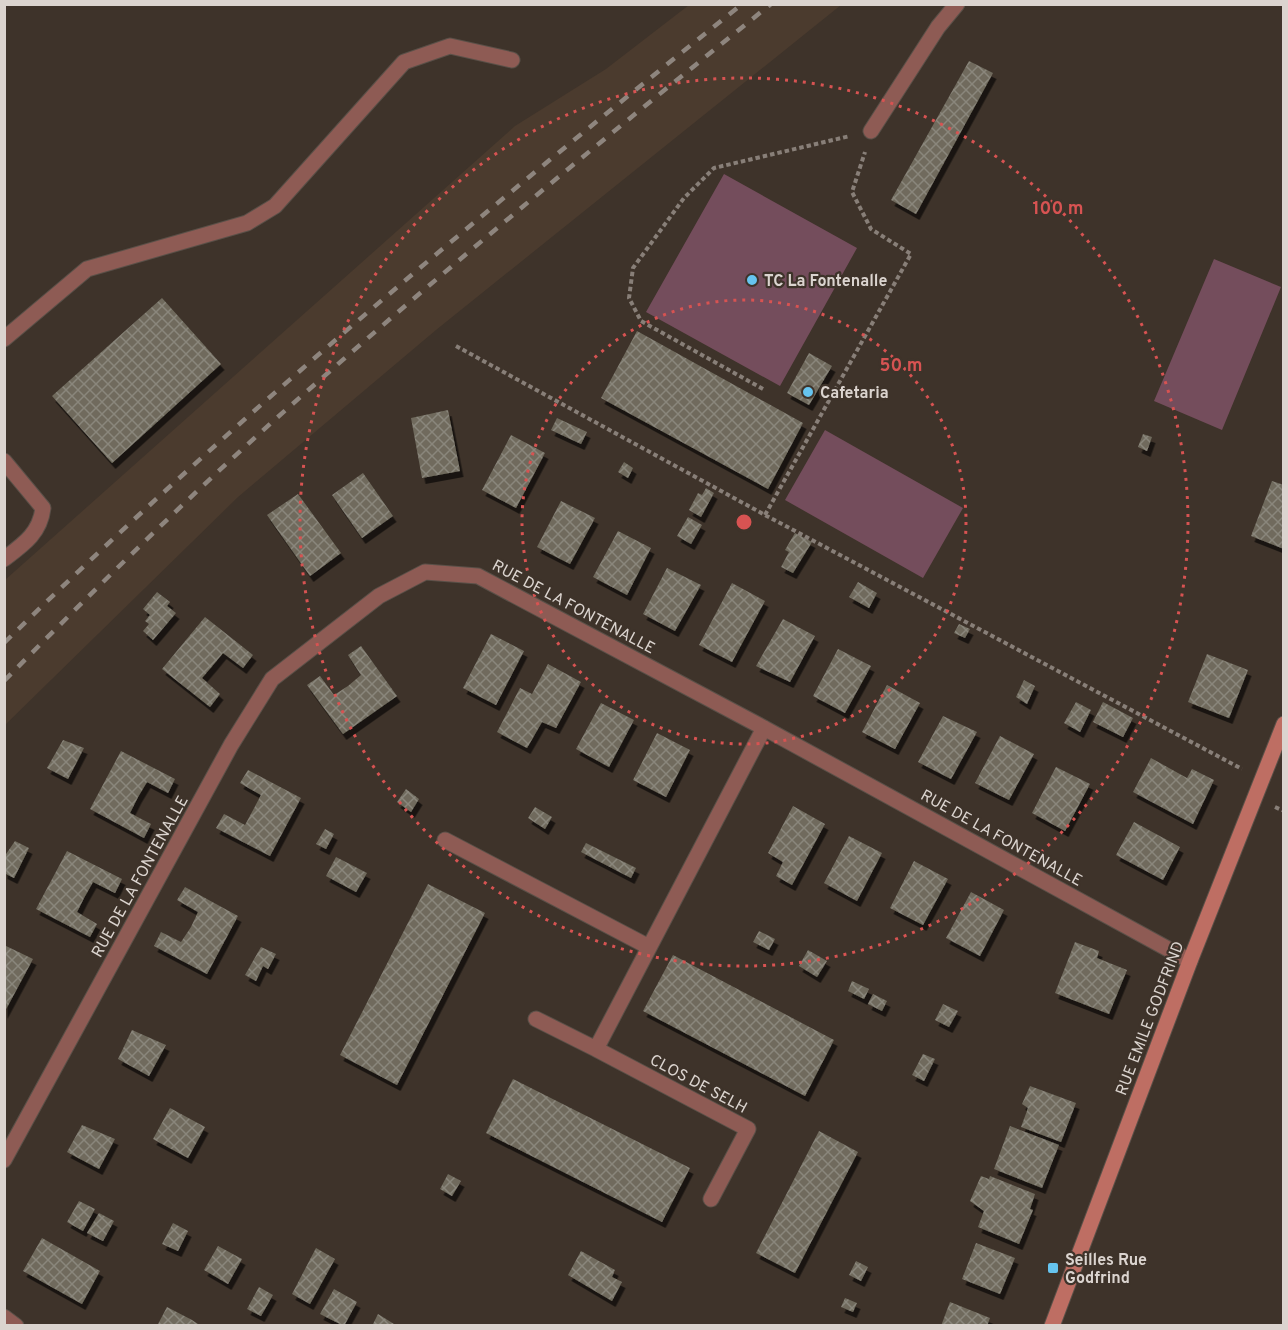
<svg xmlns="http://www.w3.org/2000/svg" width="1288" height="1330" font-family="Overpass,sans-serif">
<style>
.built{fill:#4b3b2e}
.green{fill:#744d5c}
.building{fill:url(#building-cross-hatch);filter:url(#shadow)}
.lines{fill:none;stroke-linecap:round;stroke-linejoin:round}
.lane-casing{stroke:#5a5048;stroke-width:17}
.street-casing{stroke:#5a5048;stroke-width:17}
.secondary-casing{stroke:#5a5048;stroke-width:17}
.path{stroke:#887f78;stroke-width:4;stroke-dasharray:4.5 3;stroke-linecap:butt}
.lane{stroke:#8e5b54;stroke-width:15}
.street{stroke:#8e5b54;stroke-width:15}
.secondary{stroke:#be6e63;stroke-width:15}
.rail{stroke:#8e857e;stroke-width:4.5;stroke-dasharray:10 10;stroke-linecap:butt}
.ring{fill:none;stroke:#d75352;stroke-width:3;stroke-dasharray:3 6}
.poi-dot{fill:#66c4ef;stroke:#3e332a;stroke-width:2}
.labels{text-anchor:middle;stroke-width:4.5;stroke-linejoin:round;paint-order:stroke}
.poi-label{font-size:16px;font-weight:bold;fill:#dbd4cf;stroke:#3e332a;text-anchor:start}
.street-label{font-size:16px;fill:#dbd4cf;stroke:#3e332a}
.centre{fill:#d75352;stroke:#3e332a;stroke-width:3}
.ring-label{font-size:18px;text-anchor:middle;font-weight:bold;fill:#d75352;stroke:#3e332a;stroke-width:4.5;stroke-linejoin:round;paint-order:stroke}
</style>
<defs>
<pattern id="building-cross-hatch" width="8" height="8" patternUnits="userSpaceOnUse" patternTransform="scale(1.5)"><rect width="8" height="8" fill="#6f6b5d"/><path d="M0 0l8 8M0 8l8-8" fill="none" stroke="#8a867b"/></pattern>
<filter id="shadow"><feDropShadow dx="3.5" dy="6" stdDeviation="0" flood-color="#0009"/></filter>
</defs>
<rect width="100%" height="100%" fill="#3e332a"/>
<path class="built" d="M689 5H841L436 330 238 497 5 725V580L515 126 606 69Z"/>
<path class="green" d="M724 174 857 248 780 386 646 312Z
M1214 259 1281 287 1222 430 1154 401Z
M825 430 963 508 923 578 785 500Z"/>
<path class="building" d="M969 61 993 73 916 214 891 200Z
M162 298 221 364 112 463 52 396Z
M637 331 803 423 768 489 601 398Z
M809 353 832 366 809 405 787 393Z
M448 410 460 471 422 478 411 418Z
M557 418 587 432 581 444 551 430Z
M1143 434 1152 437 1147 451 1138 447Z
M511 435 545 453 516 508 482 490Z
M624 462 633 468 628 478 618 472Z
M363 473 393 516 362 538 332 495Z
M1272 481 1284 485V549L1251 536Z
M706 488 714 493 701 517 689 510 698 493 702 495Z
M298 494 341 553 310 576 267 515Z
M561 501 595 518 570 564 537 547Z
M688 517 702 525 691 544 677 536Z
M618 531 651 548 627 595 593 577Z
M795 533 812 542 793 573 781 567 789 552 785 550Z
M667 568 701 585 675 631 643 614Z
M858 582 877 593 869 608 849 597Z
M732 583 765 601 732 662 699 645Z
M157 592 170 602 167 606 176 613 153 640 143 631 149 624 145 621 150 615 143 609Z
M205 617 253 655 243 668 223 653 214 664 202 678 220 694 210 707 162 669Z
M783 619 815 636 790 682 756 666Z
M959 624 970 629 965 638 954 633Z
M491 634 524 651 496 705 463 688Z
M361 646 397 696 343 734 307 685 320 676 334 695 348 686 361 675 348 655Z
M838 649 871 666 845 713 813 696Z
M1207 654 1248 670 1229 718 1188 702Z
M548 664 581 682 556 728 542 722 527 748 497 732 520 688 532 694Z
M1024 680 1035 686 1027 704 1016 697Z
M887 685 920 703 895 749 862 732Z
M1076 702 1091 710 1080 732 1064 723Z
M1103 702 1133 718 1123 737 1093 722Z
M601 703 634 720 609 767 576 749Z
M943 716 977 732 951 779 918 762Z
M657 733 690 750 666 797 633 780Z
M1000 736 1034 754 1009 800 975 783Z
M63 740 84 748 68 779 47 768Z
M121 751 175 779 168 793 147 782 138 797 130 813 151 824 144 838 90 809Z
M1151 758 1187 778 1192 769 1214 780 1193 824 1133 792Z
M1056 767 1090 784 1065 831 1032 813Z
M248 770 301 798 270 856 216 828 224 814 245 825 261 795 240 783Z
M406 789 419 799 411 812 397 802Z
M793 806 825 824 792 885 776 876 783 862 768 853Z
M535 807 552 817 545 829 528 818Z
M1134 822 1180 847 1163 880 1116 855Z
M325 829 334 834 326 849 316 844Z
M849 836 882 853 857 901 824 883Z
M15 841 29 848 14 878 4 873V857Z
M586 843 636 868 631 878 581 852Z
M67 851 122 879 115 893 93 882 84 898 77 912 97 924 90 937 36 909Z
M336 857 367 873 356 892 326 876Z
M914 861 948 879 923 925 890 908Z
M428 884 485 913 397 1085 340 1055Z
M185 887 238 916 207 974 154 946 161 932 181 942 191 927 198 912 177 900Z
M971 892 1004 910 980 956 946 938Z
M759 931 775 939 769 950 753 942Z
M1075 942 1099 951 1097 958 1127 970 1109 1014 1055 993Z
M4 945 33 959 4 1013Z
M261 947 276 954 268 969 263 966 256 981 245 975Z
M808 950 827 961 817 977 799 966Z
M673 955 834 1040 805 1096 643 1011Z
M852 981 869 989 864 999 848 991Z
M873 994 887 1001 882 1011 868 1004Z
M943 1004 958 1011 949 1027 935 1020Z
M132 1030 166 1045 149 1076 118 1059Z
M923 1054 935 1059 924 1081 912 1075Z
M513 1079 690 1168 662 1222 486 1133Z
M1030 1086 1076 1103 1061 1142 1021 1127 1028 1108 1022 1104Z
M170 1108 205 1127 188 1158 153 1139Z
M82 1125 115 1139 99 1169 67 1152Z
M1010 1126 1059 1145 1042 1188 994 1169Z
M819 1131 858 1152 795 1273 756 1253Z
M448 1174 461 1181 452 1196 440 1189Z
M981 1176 989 1179 990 1176 1035 1194 1030 1209 1033 1210 1019 1244 978 1227 984 1211 970 1201Z
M79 1201 95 1209 83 1231 67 1222Z
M99 1213 114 1221 103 1241 87 1233Z
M173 1223 188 1231 178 1251 162 1244Z
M42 1238 100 1271 82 1304 23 1271Z
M976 1243 1015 1258 1000 1294 962 1279Z
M218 1246 242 1259 228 1284 204 1270Z
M316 1248 335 1259 310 1304 292 1294Z
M581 1251 615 1270 612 1277 622 1282 612 1301 568 1275Z
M856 1261 868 1267 861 1281 849 1275Z
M259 1287 273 1295 261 1316 247 1309Z
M334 1289 357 1302 344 1326 320 1314Z
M845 1298 857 1303 853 1312 841 1307Z
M950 1302 990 1318 987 1326H941Z
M167 1307 192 1320 201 1326H157Z
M378 1314 394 1324 393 1326H372Z"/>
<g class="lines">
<defs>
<path id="lane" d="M871 131 938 27 957 4
M4 339 87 269 247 223 275 206 404 62 450 46 512 60
M4 461 43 508C40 533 24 544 4 559"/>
<path id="street" d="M445 840 649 947
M536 1019 596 1049
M4 1160 231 745 272 679 379 596 425 572 478 576 764 728 1190 961
M711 1199 748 1129 596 1049 764 728
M4 1317 16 1326"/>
<path id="secondary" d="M1052 1326 1190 961 1284 724"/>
</defs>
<use href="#lane" class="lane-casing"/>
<use href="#street" class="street-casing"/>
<use href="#secondary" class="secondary-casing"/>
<path class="path" d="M456 346 765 515 1242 769
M763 389 641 321 629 298 633 268 684 198 714 168 850 136
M765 515 911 254 871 229 852 192 865 152
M1275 807 1284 811"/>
<use href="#lane" class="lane"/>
<use href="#street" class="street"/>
<use href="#secondary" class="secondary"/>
<path class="rail" d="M4 643C237 415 488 208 742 4
M4 681C102 582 201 484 305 393 457 259 613 131 771 4"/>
</g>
<g class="ring">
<circle cx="744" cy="522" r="222"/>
<circle cx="744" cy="522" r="444"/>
</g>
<g class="poi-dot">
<circle cx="752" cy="280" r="6"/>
<circle cx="808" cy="392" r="6"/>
<rect x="1047" y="1262" width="12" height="12" rx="3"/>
</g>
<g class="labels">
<g class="poi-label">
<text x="764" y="286">TC La Fontenalle</text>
<text x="820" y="398">Cafetaria</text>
<text x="1065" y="1265">Seilles Rue<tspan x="1065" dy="18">Godfrind</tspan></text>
</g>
<g class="street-label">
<text transform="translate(574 606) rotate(28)" y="6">RUE DE LA FONTENALLE</text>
<text transform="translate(1002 837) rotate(29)" y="6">RUE DE LA FONTENALLE</text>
<text transform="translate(139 876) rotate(-61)" y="6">RUE DE LA FONTENALLE</text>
<text transform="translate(1149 1018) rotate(-69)" y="6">RUE EMILE GODFRIND</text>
<text transform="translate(699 1083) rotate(28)" y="6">CLOS DE SELH</text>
</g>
</g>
<circle cx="744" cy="522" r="9" class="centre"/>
<g class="ring-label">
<text x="1058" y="214">100 m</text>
<text x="901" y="371">50 m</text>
</g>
<rect width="1288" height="1330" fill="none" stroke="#dbd4cf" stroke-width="12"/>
</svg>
